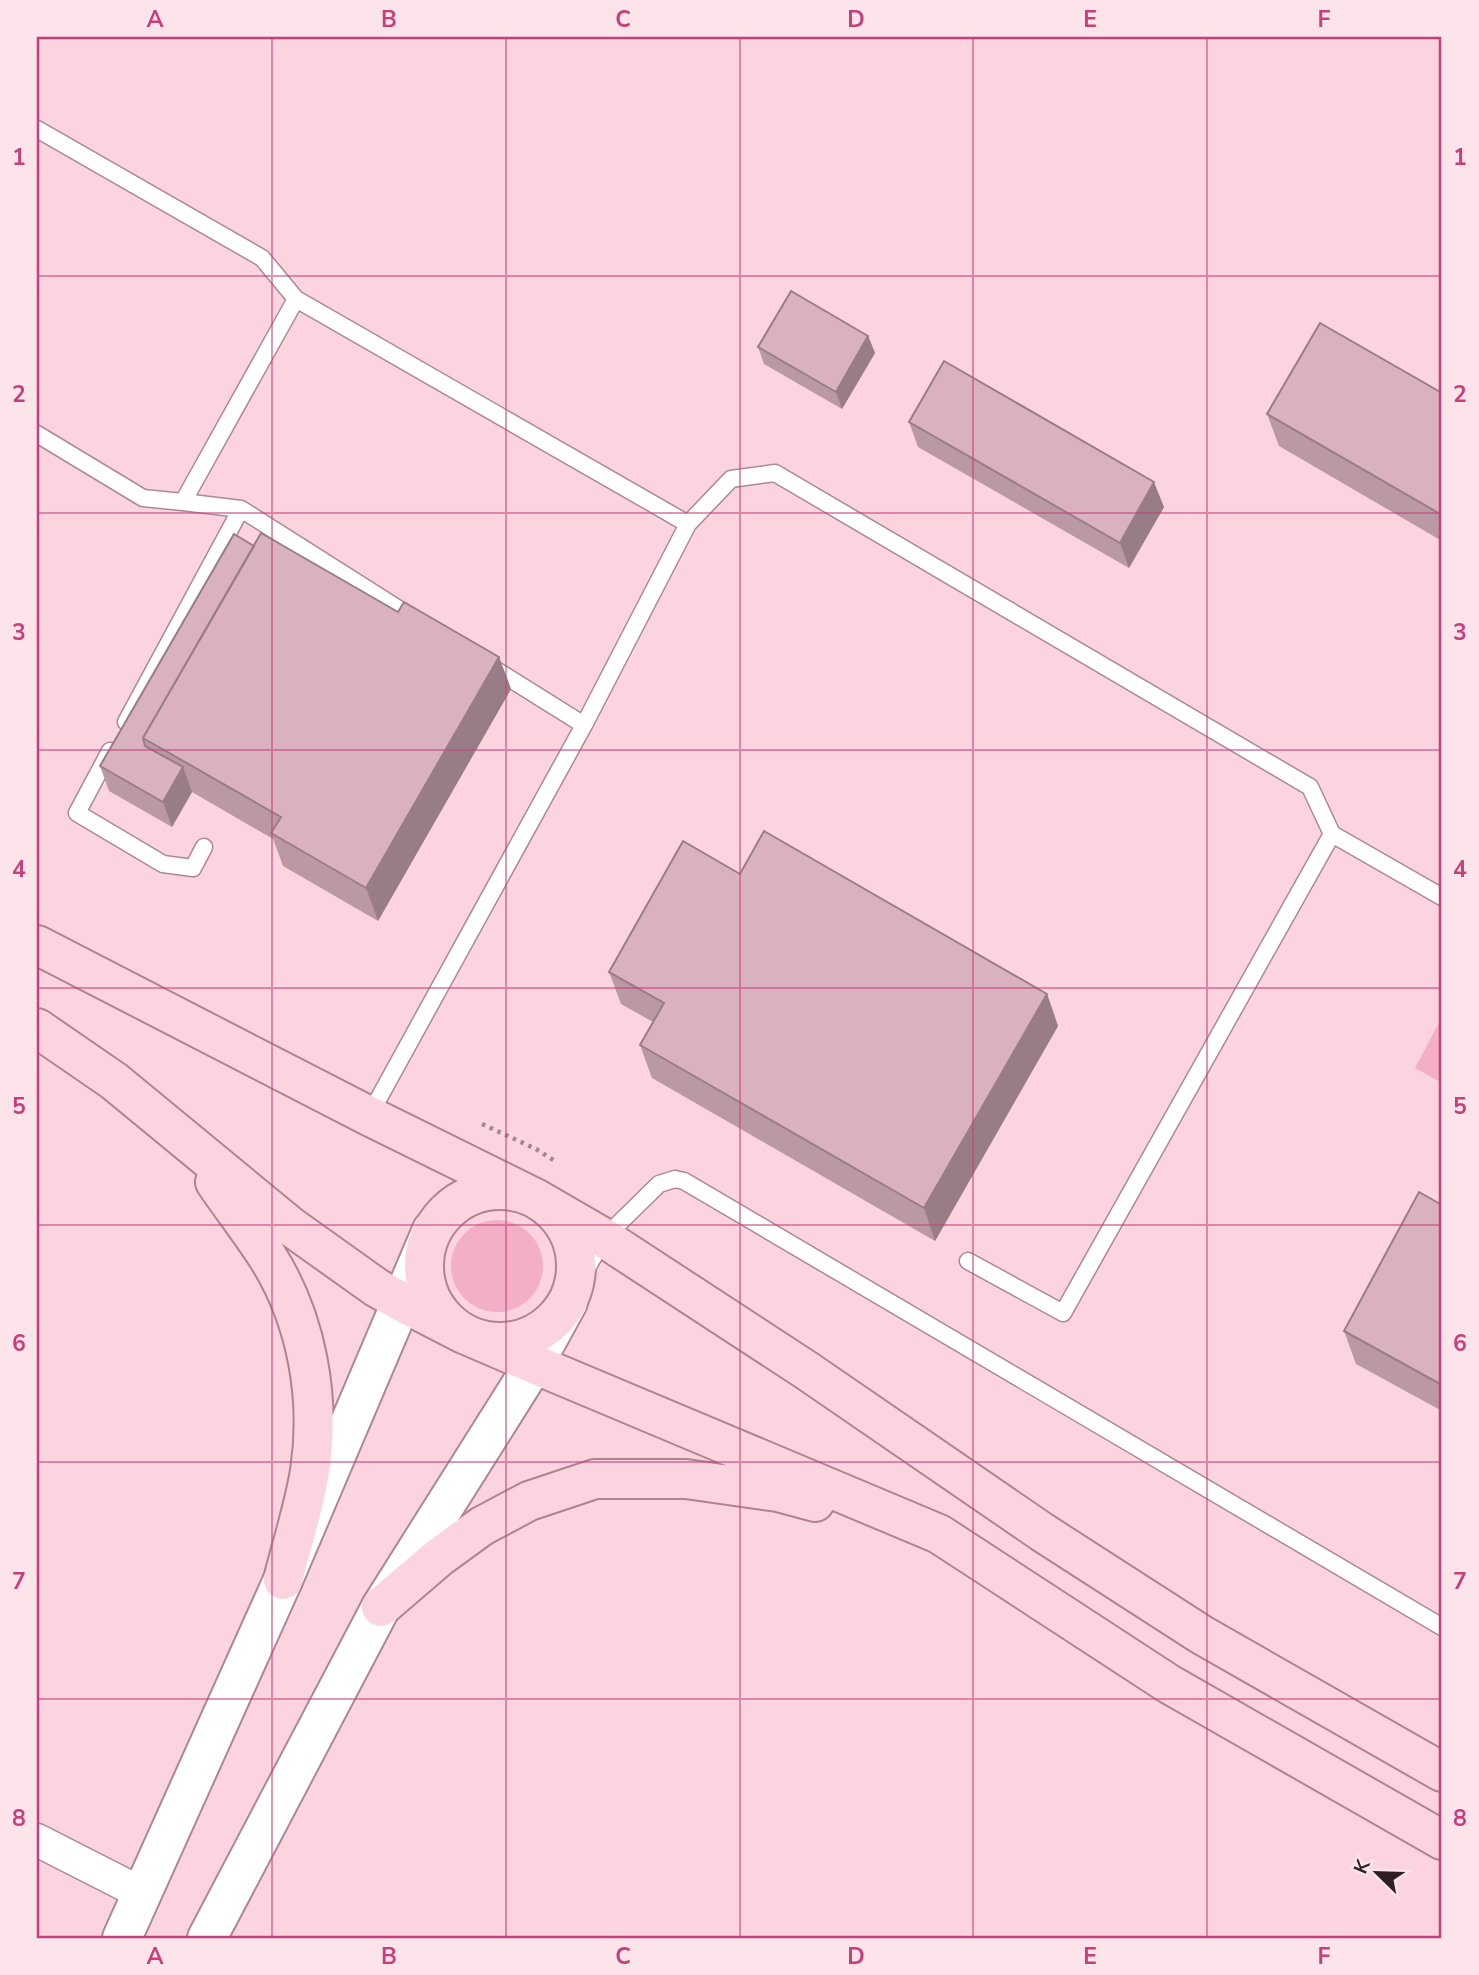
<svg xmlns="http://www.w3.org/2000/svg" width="1479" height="1975" font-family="'Nunito Sans',sans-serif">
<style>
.built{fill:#fcd4e0}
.green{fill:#f3afc5}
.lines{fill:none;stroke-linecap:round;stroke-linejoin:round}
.service-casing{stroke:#ad8893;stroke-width:19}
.minor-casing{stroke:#ad8893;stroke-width:35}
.tertiary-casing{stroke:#ad8893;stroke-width:42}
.primary-casing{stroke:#b38291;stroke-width:42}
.path{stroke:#9f8a90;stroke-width:4.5;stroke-dasharray:3.5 5;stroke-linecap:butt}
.service{stroke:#fff;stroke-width:16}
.minor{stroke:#fff;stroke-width:32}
.tertiary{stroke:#fff;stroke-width:38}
.primary{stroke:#fcd4e0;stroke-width:38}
.wall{fill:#bb99a4}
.shaded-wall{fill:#997d86}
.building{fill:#dab2bf;stroke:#997d86;stroke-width:2}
.grid{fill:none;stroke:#c73f7a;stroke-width:2;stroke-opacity:0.55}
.neatline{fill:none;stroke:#c73f7a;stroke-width:2.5}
.grid-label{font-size:23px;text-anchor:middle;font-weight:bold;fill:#c73f7a}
</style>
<rect width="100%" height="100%" fill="#fde4eb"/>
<path class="built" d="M37 37H1442V1938H37Z"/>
<path class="green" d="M1442 1017V1083L1415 1068Z
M451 1266a46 46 0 1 1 92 0a46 46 0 1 1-92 0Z"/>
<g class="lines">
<defs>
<path id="service" d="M37 129 262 258 296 299 688 524
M296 299 183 502 241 509 416 620
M37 434 143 498 183 502
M488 665 584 725
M126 722 241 509
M110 751 77 813 163 864 193 868 204 847
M369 1116 584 725 688 524 731 479 775 473 1310 787 1332 834 1442 897
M968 1261 1063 1313 1332 834
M568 1302 604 1238 659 1184 675 1179 684 1181 1442 1627"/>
<path id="minor" d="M37 1840 143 1894"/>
<path id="tertiary" d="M122 1938 283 1580 432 1230
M207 1938 381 1607 534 1364 568 1302"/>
<path id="primary" d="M37 945 369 1116 535 1198 604 1238 806 1370 1042 1532 1202 1635 1442 1772
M37 1028 114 1081 290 1226 377 1288 402 1302 464 1334 534 1364 939 1534 1169 1684 1442 1840
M215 1182C232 1207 251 1231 267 1256 307 1319 321 1398 310 1471 304 1508 292 1544 283 1580
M424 1266a76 76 0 1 1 152 0a76 76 0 1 1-152 0Z
M381 1607 438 1558 482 1526 529 1501 595 1479H686L778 1492 815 1502"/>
</defs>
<use href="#service" class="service-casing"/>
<use href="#minor" class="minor-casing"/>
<use href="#tertiary" class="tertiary-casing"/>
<use href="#primary" class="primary-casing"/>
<path class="path" d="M482 1124 536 1149 555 1161"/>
<use href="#service" class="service"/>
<use href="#minor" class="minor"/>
<use href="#tertiary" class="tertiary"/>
<use href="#primary" class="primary"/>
</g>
<path class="wall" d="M868 336 875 353 842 409 764 364 758 347Z
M1442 393V541L1279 446 1267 414Z
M909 422 1164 507 1129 568 918 447Z
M254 546 398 612 499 657 511 689 378 921 283 866 273 839 192 792 172 827 109 791 100 766Z
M740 874 1047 994 1058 1026 935 1241 652 1078 640 1045 653 1022 621 1004 609 972Z
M1442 1205V1411L1356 1364 1344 1331Z"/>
<path class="shaded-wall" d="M868 336 875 353 842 409 836 392Z
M1154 482 1164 507 1129 568 1120 543Z
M499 657 511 689 378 921 366 888Z
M183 767 192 792 172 827 163 802Z
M1047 994 1058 1026 935 1241 924 1208Z"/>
<path class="building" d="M791 291 868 336 836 392 758 347Z
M1320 323 1442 393V515L1267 414Z
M944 361 1154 482 1120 543 909 422Z
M261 533 398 612 404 602 499 657 366 888 271 833 281 817 143 738Z
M234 534 254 546 143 738 145 746 183 767 163 802 100 766Z
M764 831 1047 994 924 1208 640 1045 664 1003 609 972 683 841 740 874Z
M1419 1192 1442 1205V1385L1344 1331Z"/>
<path class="grid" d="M272 37V1938M506 37V1938M740 37V1938M973 37V1938M1207 37V1938M37 276H1442M37 513H1442M37 750H1442M37 988H1442M37 1225H1442M37 1462H1442M37 1699H1442"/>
<rect width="1479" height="1975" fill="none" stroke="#fde4eb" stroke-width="77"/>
<g transform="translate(1377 1873) rotate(293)" stroke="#fde4eb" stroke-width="5" paint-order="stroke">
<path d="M0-5L12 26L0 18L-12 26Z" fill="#2e1f24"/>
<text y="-10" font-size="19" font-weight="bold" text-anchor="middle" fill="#2e1f24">K</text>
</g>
<rect x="38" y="38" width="1402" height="1899" class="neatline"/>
<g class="grid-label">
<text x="155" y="27">A</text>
<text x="389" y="27">B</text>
<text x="623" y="27">C</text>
<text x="856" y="27">D</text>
<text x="1090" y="27">E</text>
<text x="1324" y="27">F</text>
<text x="19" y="165">1</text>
<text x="1460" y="165">1</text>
<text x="19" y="402">2</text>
<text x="1460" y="402">2</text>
<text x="19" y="640">3</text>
<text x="1460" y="640">3</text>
<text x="19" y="877">4</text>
<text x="1460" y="877">4</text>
<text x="19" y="1114">5</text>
<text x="1460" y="1114">5</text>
<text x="19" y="1351">6</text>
<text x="1460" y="1351">6</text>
<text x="19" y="1589">7</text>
<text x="1460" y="1589">7</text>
<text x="19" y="1826">8</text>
<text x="1460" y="1826">8</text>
<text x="155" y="1964">A</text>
<text x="389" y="1964">B</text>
<text x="623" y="1964">C</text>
<text x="856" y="1964">D</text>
<text x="1090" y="1964">E</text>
<text x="1324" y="1964">F</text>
</g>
</svg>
